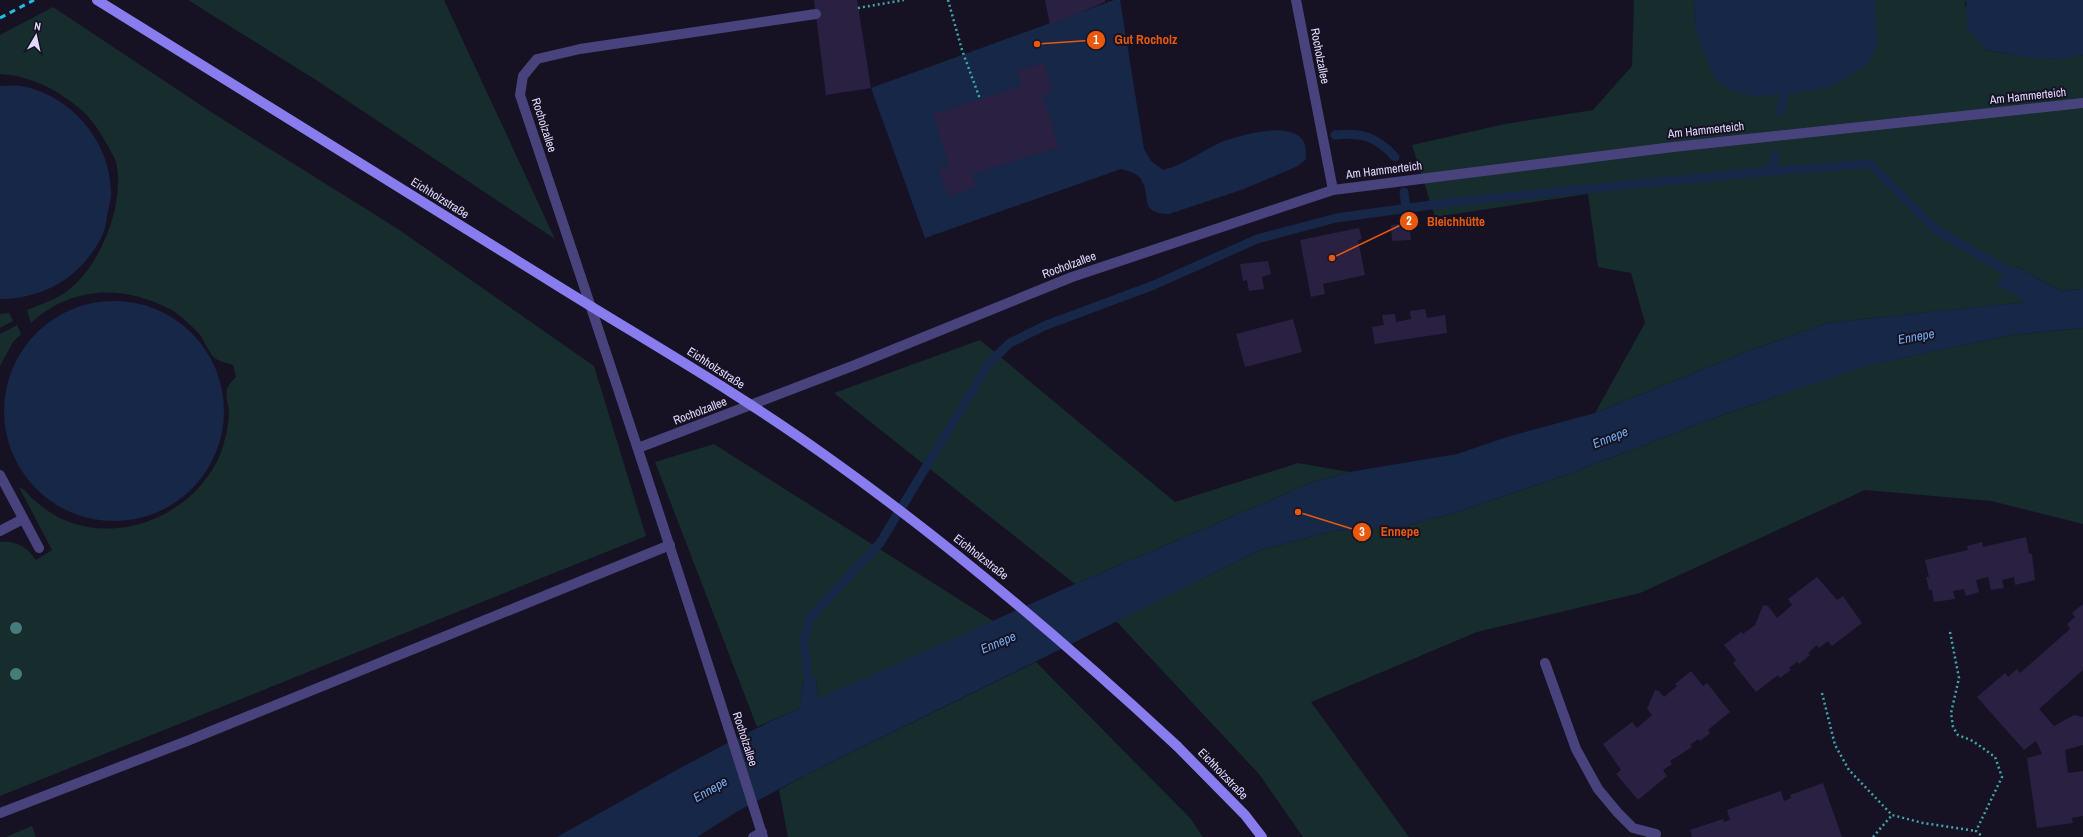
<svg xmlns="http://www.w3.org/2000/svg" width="2083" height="837" font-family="'Archivo Narrow',sans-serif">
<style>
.green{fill:#162c2d}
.water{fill:#172748}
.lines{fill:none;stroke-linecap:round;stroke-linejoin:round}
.stream{stroke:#172748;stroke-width:9}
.building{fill:#2a2042}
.path{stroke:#3fa7a9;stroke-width:2.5;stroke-dasharray:2 3;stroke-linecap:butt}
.lane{stroke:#49437d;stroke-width:10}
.street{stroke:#49437d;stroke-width:10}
.secondary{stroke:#887cee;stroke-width:10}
.rail{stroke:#1dbfe2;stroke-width:3;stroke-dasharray:6 5;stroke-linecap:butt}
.secondary-bridge{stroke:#887cee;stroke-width:10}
.tree{fill:#467c7a}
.labels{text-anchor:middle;stroke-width:4;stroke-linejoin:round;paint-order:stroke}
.street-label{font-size:12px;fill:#e0d9fa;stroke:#161224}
.water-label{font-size:13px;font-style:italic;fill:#74aced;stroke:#161224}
.leader{fill:none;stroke:#e8590c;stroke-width:1.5}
.callout-dot{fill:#e8590c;stroke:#161224;stroke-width:1.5}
.mark-label{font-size:12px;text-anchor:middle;font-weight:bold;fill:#fff}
.callout-label{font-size:13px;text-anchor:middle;font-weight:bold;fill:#e8590c;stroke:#161224;stroke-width:4;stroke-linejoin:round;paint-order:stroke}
</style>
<rect width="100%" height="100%" fill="#161224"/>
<path class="green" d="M188 0H444L555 239 316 80Z
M1634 0H1694L1695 28 1875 14V0H1966L1965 5 1986 50C2019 56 2050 62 2083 55V289L2061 291 2016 266 2027 302 1826 323 1746 352 1595 413 1645 323 1631 273 1598 267 1588 194 1435 217 1412 145 1505 124 1593 110 1632 66Z
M53 7 211 112 398 229 594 366 646 536 0 796V542C16 540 27 547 36 560L52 550 19 487C24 488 29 496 34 500 43 508 52 514 62 519 122 546 195 513 220 455 225 441 229 426 229 410 228 404 225 395 227 389 228 385 233 380 236 377L233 365C228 363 221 362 216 359 210 355 205 343 201 336 195 329 186 321 179 315 171 308 159 304 149 300 108 285 64 292 31 323L27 310C39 305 52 301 63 294 99 271 126 204 116 162 115 157 110 151 108 146 96 125 88 113 67 99 48 85 24 75 0 74V35Z
M9 313 13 321 0 328V314Z
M17 325 21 334 13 342 0 366V334Z
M2083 328V524L1991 501 1865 490 1640 593 1477 632 1311 702 1409 837H1303L1259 774 1116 621 1261 550 1333 531 1406 526 1467 509 1574 472 1725 414 1868 365 2012 335Z
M980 340 1175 502 1298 463 1349 472 1313 482 1075 584 834 393Z
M714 444 993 621 818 700 816 677 803 681 800 708 757 727 655 462Z
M1036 662 1190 818 1203 837H788L779 790 808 774Z
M32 826 36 837H6Z"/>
<path class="water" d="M1114 0H1120L1144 149 1151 161 1163 170C1187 164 1202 150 1224 141 1243 135 1285 122 1301 138 1306 143 1306 152 1306 159L1298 166 1244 189 1169 214C1137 213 1152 196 1141 179 1137 173 1128 171 1121 169L925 238 871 88Z
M1694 0H1875L1877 44 1869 63 1832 87 1784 95 1751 96 1730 90 1714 78 1695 28Z
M1966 0H2083V55L2064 59 2031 58 1986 50 1967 28Z
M0 86C7 86 15 85 21 86 71 95 110 141 111 191 112 197 109 205 108 212 106 219 106 229 102 236 82 276 45 299 0 299Z
M2016 266 2061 291 2083 289V328L2012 335 1869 365 1725 414 1574 472 1467 509 1406 526 1333 531 1261 550 808 774 738 811 697 837H557C637 793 716 745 800 708L803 681 816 677 818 699 1075 584 1313 482 1349 472 1457 454 1507 437 1595 413 1746 352 1826 323 2026 302 1995 283Z
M4 411a110 110 0 1 1 220 0a110 110 0 1 1-220 0Z"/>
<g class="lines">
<path class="stream" d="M1781 112 1784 95
M1335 135C1362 132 1377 137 1395 157
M1771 171 1775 156
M1404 192 1406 209
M809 690 804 639 810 618 880 543 989 363 1010 343 1044 326 1154 285 1257 239 1336 218 1453 202 1771 171 1870 164 1936 230 2019 278"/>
</g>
<path class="building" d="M814 0H857L871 88 826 95Z
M1045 0H1105V2L1050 25Z
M1044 63 1053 92 1043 95 1059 147 972 174 976 187 948 196 939 169 949 166 933 114 1022 86 1017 71Z
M1409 223 1411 240 1392 241 1391 225Z
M1359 228 1362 239 1358 240 1365 275 1323 284 1325 294 1311 297 1300 240Z
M1268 261 1271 274 1262 277 1264 289 1249 291 1247 280 1243 281 1240 264Z
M1425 309 1427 318 1445 315 1447 333 1375 344 1372 327 1384 325 1382 315 1395 314 1396 322 1411 319 1410 311Z
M1293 319 1302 352 1245 367 1236 334Z
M2026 537 2029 554H2032L2035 580 2015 585 2014 577 2002 580 2004 588 1991 590 1988 577 1976 580 1979 592 1966 596 1964 589 1953 591 1955 599 1934 602 1932 590H1929L1926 577H1929L1925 560 1968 550 1967 546 1982 542 1983 547Z
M1817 577 1837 600 1843 596 1862 623 1832 646 1828 641 1819 648 1817 645 1808 653 1810 655 1799 664 1797 662 1789 668 1791 670 1780 678 1778 675 1756 692 1733 663 1736 660 1724 645 1741 632 1743 634 1755 625 1763 605 1768 606 1777 618 1792 605 1788 599Z
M2083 604V670L2039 709 2054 726 2074 715 2083 717V745L2065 750 2068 773 2083 771V816L2072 818 2073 823 2037 828 2027 758 2042 754 2036 741 2024 750 1977 697 2005 673 2008 677 2017 669 2020 673 2070 629 2067 624 2075 617 2072 613Z
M1691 671 1703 686 1707 683 1730 712 1708 730 1710 733 1700 741 1698 739 1690 745 1692 747 1670 761 1672 764 1663 770 1667 776 1638 800 1616 774 1621 770 1603 744 1632 722 1637 728 1652 715 1647 709 1655 690 1659 691 1664 697 1677 686 1675 684Z
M1823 783 1842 837H1692L1690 830 1723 819 1724 822 1730 820 1727 810 1781 791 1784 801 1791 798 1790 795Z"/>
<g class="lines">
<path class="path" d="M948 0 962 50 980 99
M858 8 904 0
M1950 632 1959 678 1951 713 1953 727 1958 735 1973 741 1995 757 2002 777 1976 831 1983 837
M1822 693 1835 745 1849 770 1892 815 1923 823 1976 831
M1873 837 1892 815"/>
<path class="lane" d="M0 475 39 548
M0 531 23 519
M1545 663 1576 749 1598 789 1618 813 1633 828 1656 834
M0 813 187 741 670 545"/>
<path class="street" d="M1296 0 1333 190
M638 448 855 365 1072 277 1333 190 1673 147 2083 103
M753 837 762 832
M763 837C685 589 603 342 520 95L523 76 537 59 580 49 816 14"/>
<path class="secondary" d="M1177 746 1245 815 1262 837"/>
<path class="rail" d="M0 18 34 0"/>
<path class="secondary-bridge" d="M97 0C250 96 404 191 558 286 648 342 740 394 826 456 950 544 1066 643 1177 746"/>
</g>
<g class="tree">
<circle cx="16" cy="628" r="6"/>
<circle cx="16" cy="674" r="6"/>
</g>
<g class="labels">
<g class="street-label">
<text transform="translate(1320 56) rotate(79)" y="4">Rocholzallee</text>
<text transform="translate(2028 96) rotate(-6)" y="4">Am Hammerteich</text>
<text transform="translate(544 125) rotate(72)" y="4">Rocholzallee</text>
<text transform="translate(1706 130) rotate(-6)" y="4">Am Hammerteich</text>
<text transform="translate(1384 170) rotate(-7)" y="4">Am Hammerteich</text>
<text transform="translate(440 198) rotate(32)" y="4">Eichholzstraße</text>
<text transform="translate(1069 265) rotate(-20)" y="4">Rocholzallee</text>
<text transform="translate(716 368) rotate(33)" y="4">Eichholzstraße</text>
<text transform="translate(700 411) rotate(-21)" y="4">Rocholzallee</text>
<text transform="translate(981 557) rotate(38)" y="4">Eichholzstraße</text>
<text transform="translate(745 739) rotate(72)" y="4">Rocholzallee</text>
<text transform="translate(1223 774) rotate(46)" y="4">Eichholzstraße</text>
</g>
<g class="water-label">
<text transform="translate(1916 336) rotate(-10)" y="5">Ennepe</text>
<text transform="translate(1610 437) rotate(-22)" y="5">Ennepe</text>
<text transform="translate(998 642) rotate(-23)" y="5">Ennepe</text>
<text transform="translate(710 789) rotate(-30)" y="5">Ennepe</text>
</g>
</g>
<path class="leader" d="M1037 44L1096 40M1332 258L1409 221M1298 512L1362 532"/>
<g class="callout-dot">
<circle cx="1037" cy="44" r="4"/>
<circle cx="1332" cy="258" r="4"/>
<circle cx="1298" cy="512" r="4"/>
<circle cx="1096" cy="40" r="10"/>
<circle cx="1409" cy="221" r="10"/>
<circle cx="1362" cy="532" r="10"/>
</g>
<g class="mark-label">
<text x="1096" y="44">1</text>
<text x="1409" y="225">2</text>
<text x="1362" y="536">3</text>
</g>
<g class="callout-label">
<text x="1146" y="44">Gut Rocholz</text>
<text x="1456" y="226">Bleichhütte</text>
<text x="1400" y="536">Ennepe</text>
</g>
<g transform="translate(36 36) rotate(9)" stroke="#161224" stroke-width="3" paint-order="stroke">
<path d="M0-3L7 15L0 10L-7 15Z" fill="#e0d9fa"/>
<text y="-6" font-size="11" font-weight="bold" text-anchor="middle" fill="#e0d9fa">N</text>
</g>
</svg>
